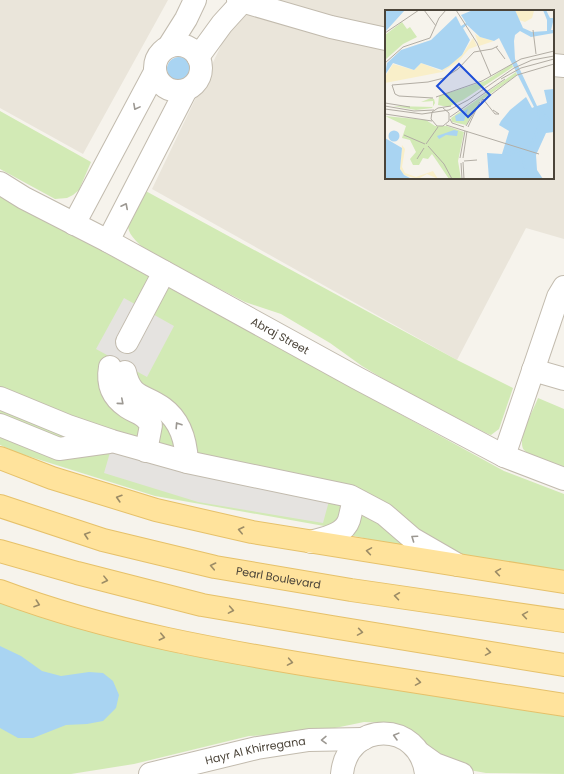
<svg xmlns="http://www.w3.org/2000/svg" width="564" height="774" font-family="Poppins,sans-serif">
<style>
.residential{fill:#eae5da;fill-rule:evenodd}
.green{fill:#d2eab5}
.parking{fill:#e5e3e0}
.water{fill:#a9d4f2}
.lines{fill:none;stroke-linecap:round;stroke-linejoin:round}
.minor-casing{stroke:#c2bbae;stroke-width:24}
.major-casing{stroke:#e6c16a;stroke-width:24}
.minor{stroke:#fff;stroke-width:22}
.major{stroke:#ffe39c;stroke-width:22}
.oneway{stroke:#9c9892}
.oneway2{stroke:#9c8c66}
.labels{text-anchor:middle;stroke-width:4;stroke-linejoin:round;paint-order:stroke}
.street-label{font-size:11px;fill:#4b4439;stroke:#fff}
.inset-river{fill:none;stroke:#a9d4f2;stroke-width:2}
.inset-road{fill:none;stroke:#b2ada4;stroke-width:1}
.view{fill:#1d4ed8;fill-opacity:0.15;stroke:#1d4ed8;stroke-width:2}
.inset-edge{fill:none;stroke:#4b4439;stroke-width:2}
</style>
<rect width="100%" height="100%" fill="#f6f3ec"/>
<path class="residential" d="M0 0H168L83 154 0 108Z
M243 0H564V239L526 228 457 360 152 189ZM386 11H553V178H386Z"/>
<path class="green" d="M0 111 91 162 79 190 73 195 67 198 55 199 0 169Z
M142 189 457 360 513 388 499 429 491 435 486 433 402 390 362 366 330 343 281 314 245 302 149 252C116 227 128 221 142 189Z
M0 195 504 471 564 494V576L479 562 354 536 341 529 155 496 18 453 0 445Z
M538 398 564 409V467C554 464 531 458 524 450 516 441 534 409 538 398Z
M0 600 16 607 181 654 344 679 564 716V774L486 773 469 770 442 761 411 734 391 723 364 722 306 734 249 736 134 764 71 774H0Z"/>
<path class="parking" d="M124 298 174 326 147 377 96 349Z
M111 449 329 501 323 523 198 502 104 473Z"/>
<path class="water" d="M167 69a12 12 0 1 1 24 0a12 12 0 1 1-24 0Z
M0 646 21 656 42 671 61 676 89 672 103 673 113 681 119 695 116 708 103 721 87 724 66 725 33 738H18L0 728Z"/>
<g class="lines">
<defs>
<g id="minor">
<path d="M238 0 331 27 386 39"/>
<circle cx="178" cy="68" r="23"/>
<path d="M169 46 186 19 195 0"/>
<path d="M198 57 222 24 242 2"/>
<path d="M553 65 564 66"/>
<path id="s1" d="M0 183 24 198 108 241 357 378 504 456 564 479"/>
<path d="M74 224 155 72"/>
<path d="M108 241 186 90"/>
<path d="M127 342 164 272"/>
<path d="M110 367C107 384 112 397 127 407 138 414 145 414 151 425L146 451"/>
<path d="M533 370 564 379"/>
<path d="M125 372C131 399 144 394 163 408 181 421 186 441 187 462"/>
<path d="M0 398 68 426 112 441 187 462 350 496 384 514 413 539 458 565"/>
<path d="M0 425 59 449 109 442"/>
<path d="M504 456 558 297 564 287"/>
<path d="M311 542C324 538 344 535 349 520 351 513 352 506 354 499"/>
<path d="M421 754 435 764 462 774"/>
<path id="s2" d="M150 774 257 748 309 740 363 739"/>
<path d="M342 774C347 720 420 720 426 774"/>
</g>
<g id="major">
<path d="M0 458 52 478 156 510 252 532 564 582"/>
<path id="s3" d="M0 506 103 540 215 567 351 590 564 621"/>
<path d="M0 551 77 573 202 605 332 627 564 665"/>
<path d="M0 591C109 632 226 652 340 670 415 682 489 693 564 705"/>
</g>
</defs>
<use href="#minor" class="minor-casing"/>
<use href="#major" class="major-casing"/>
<use href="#minor" class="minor"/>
<use href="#major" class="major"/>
</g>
<defs><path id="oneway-chevron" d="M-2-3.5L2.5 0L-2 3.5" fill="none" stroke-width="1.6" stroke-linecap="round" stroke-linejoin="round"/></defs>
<g class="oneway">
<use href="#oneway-chevron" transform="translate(136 107) rotate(118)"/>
<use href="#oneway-chevron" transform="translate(125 206) rotate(-63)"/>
<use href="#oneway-chevron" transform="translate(121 402) rotate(41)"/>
<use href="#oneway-chevron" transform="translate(178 425) rotate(-123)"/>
<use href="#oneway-chevron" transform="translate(414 538) rotate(-145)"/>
<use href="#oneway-chevron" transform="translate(396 736) rotate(-165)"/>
<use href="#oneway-chevron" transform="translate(324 740) rotate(179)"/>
</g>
<g class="oneway2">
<use href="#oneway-chevron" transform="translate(119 498) rotate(-163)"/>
<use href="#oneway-chevron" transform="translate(241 530) rotate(-167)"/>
<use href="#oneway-chevron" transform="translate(87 535) rotate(-162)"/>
<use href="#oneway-chevron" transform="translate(369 551) rotate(-171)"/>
<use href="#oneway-chevron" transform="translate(213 566) rotate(-168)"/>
<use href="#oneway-chevron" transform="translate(498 572) rotate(-171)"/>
<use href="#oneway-chevron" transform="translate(105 580) rotate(14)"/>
<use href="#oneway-chevron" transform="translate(397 596) rotate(-172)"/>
<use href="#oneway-chevron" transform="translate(37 604) rotate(19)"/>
<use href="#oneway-chevron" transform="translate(231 610) rotate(10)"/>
<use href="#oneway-chevron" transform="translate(525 615) rotate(-171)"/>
<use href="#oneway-chevron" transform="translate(360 632) rotate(9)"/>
<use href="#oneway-chevron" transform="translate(162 637) rotate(13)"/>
<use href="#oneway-chevron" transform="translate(488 652) rotate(9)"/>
<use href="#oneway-chevron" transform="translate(290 662) rotate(10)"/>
<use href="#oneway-chevron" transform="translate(418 682) rotate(9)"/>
</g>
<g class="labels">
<g class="street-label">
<text dy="4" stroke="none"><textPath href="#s1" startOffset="319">Abraj Street</textPath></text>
<text dy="4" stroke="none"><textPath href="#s3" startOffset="288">Pearl Boulevard</textPath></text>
<text dy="4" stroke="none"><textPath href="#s2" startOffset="108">Hayr Al Khirregana</textPath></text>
</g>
</g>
<g transform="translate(385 10)">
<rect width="169" height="169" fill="#f6f3ec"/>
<path d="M17 12 22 19 25 17 32 27 18 34 0 50V25ZM127 54 128 57 78 90 63 97 53 95 54 86 100 71ZM131 62 132 65 95 91 81 115 67 112 66 108ZM46 88 49 89 50 93 47 98 31 100 8 96 48 97V91L36 92ZM0 106 41 110 50 116H62L79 122 73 151 76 169H64L47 144 43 149 38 148 34 155H28L25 149 31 142 25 130 17 128 21 116Z" fill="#d2eab5"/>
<path d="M130 0H149V1L147 8 140 12 134 10ZM90 24 95 27 109 31 94 36ZM88 28 92 36 84 39 73 52 57 62 0 73V67L8 54 29 60 36 53 56 61 77 45ZM17 135 20 139 17 157 20 163 31 167 48 161 53 169 42 164 33 169 19 165 15 159Z" fill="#f9efc9"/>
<path d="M0 0H20L0 22ZM88 0H130L138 18 147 22 162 21V10L158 0H161L165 8H169L166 20H169V23L146 27 135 21 130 25 129 31 130 49 152 96 162 93 159 80 169 79V122L161 123 151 145 152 160 158 169H104L102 143 117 144 124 121 114 115 116 111 125 100 141 87 147 98 149 97 114 28 109 31 95 27 82 15 78 18 85 30 77 45 64 56 57 60 36 53 29 60 8 53 0 65 2 53 16 40 46 30 71 6 76 16 81 13 76 5ZM83 99 79 111H71L70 106ZM69 120 73 121 72 126 61 125 54 129 52 126ZM3.5 126a5.5 5.5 0 1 1 11 0a5.5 5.5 0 1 1-11 0ZM0 128 17 138 15 159 19 165 27 169H0Z" fill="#a9d4f2"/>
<path class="inset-river" d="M155 97 159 105 169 113M119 144 137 140 147 133 153 118 154 97M122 144 137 146 143 169"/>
<path class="inset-road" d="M39 0 51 16M71 0 92 33 106 66M148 20 151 44M0 23 34 0M111 37 120 49M0 53 18 37 45 28 54 8 61 0M116 69 136 58 169 49M51 87 97 71 136 49 169 41M48 88 14 86 10 84 7 75 43 72 59 68 73 59 89 42 107 39 113 36M99 90 132 65 169 54M0 93 25 97M98 94 96 92 98 89 110 104H114L108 100M0 96 29 101 49 100M58 98 64 103V111L58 116H52L46 109 47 102 53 98 66 96M0 99 37 104 64 100 83 90 129 58 147 50 169 46M0 104 47 111M65 107 120 69M65 109 67 113 79 117M61 115 154 144M81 116 95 92M83 117 91 100 97 94M19 125 40 134M41 134 53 117M43 136 59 154 67 169M75 148 80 121M78 148 82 121M32 149 39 138M79 151 92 150M78 152 79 169M76 153 77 169"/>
<path class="view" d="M74 54 105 85 83 107 52 76Z"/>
<rect width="169" height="169" class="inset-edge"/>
</g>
</svg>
